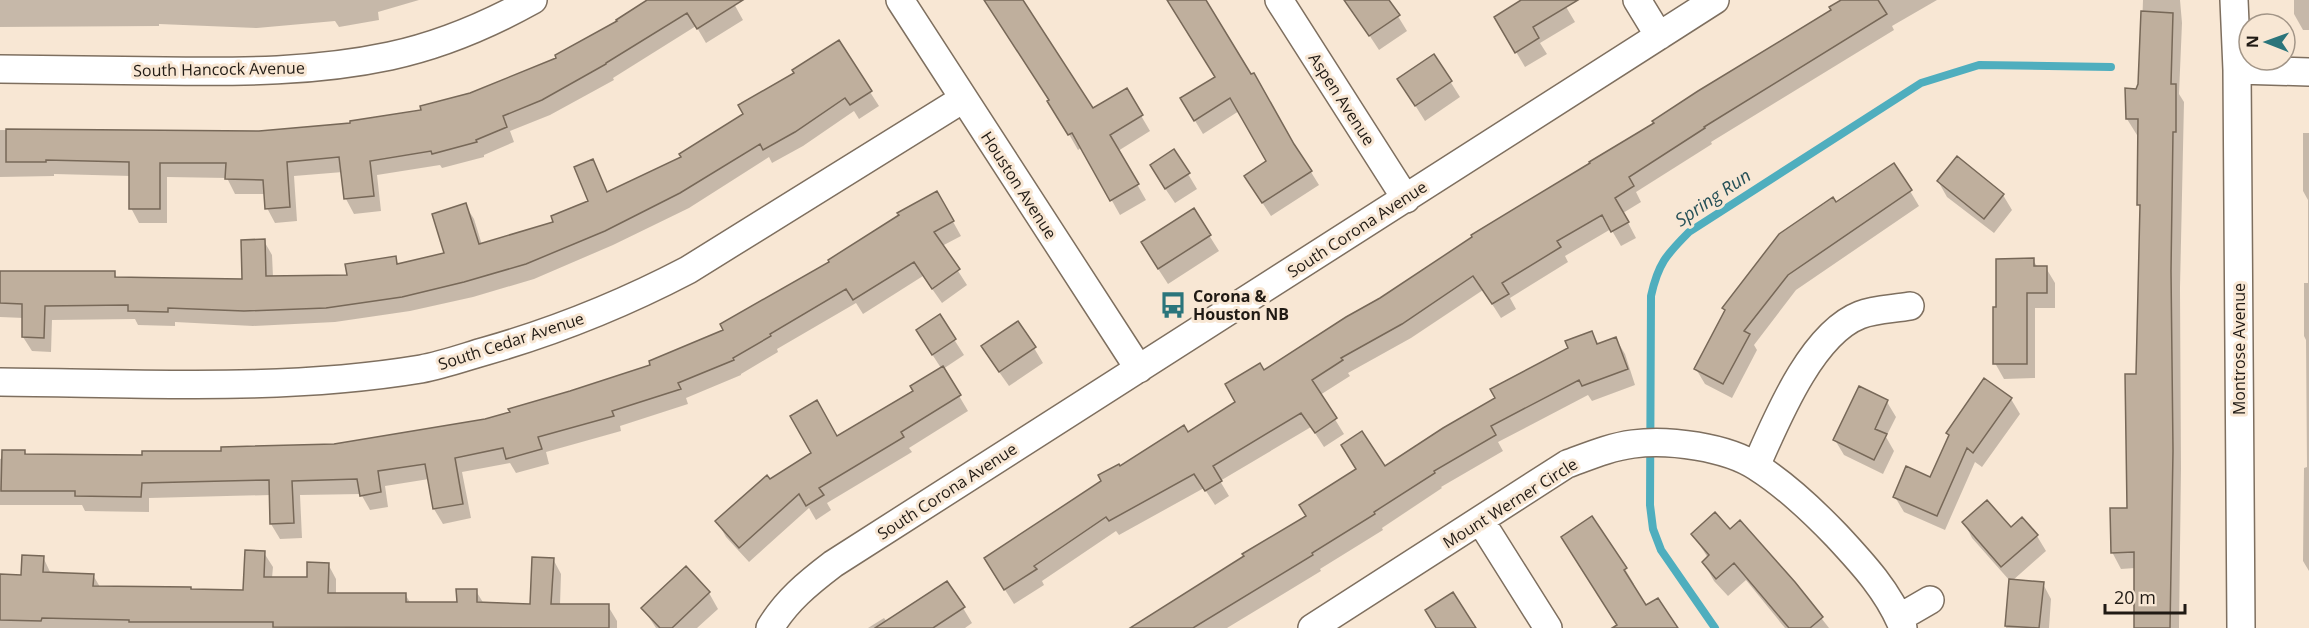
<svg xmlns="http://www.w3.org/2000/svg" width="2309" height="628" font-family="'Open Sans',sans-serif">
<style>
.shadow{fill:#0003}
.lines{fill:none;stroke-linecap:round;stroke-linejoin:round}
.stream{stroke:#4faebe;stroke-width:8}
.building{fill:#bfaf9d;stroke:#776858;stroke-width:1.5}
.minor-casing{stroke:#7e6f5f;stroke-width:30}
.minor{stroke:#fff;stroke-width:27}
.labels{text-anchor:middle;stroke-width:6;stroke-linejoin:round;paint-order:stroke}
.street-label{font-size:16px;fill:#201a14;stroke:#f8e7d4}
.poi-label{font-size:16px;font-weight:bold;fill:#201a14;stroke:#f8e7d4;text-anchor:start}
.water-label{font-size:18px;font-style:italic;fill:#255057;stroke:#f8e7d4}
</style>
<rect width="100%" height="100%" fill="#f8e7d4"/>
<path class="shadow" d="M0 0H419L378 12 379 20 339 27 335 21 257 28 159 24V26L0 27Z
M650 0H737L733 2 743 20 706 43 696 26 613 78 614 80 550 115 510 131 514 142 484 155V157L442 168 440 165 377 175 381 211 354 214 346 199 343 172 294 176 297 221 275 223 267 208 266 194H235L227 178 167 177V223H139L131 208V176L54 174V176L0 177V130L259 132 352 124 423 111 559 59Z
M985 0H1022L1093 111 1126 90 1150 131 1118 151 1146 200 1120 215 1082 147 1078 150 1050 101Z
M1168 0H1206V2L1319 185 1271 216 1254 190 1268 162 1239 111 1203 134 1182 99 1217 77Z
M1346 0H1388L1407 31 1379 50Z
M1524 0H1562L1575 22 1540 43 1547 54 1525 67 1496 18Z
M1844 0H1937L1892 26 1894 30 1711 142 1712 144 1636 192 1641 202 1623 213 1636 238 1621 246 1611 229 1565 256 1568 262 1510 298 1516 309 1501 318 1483 290 1411 338 1348 373 1350 376 1320 395 1344 434 1324 447 1311 427 1220 481 1229 496 1215 505 1204 488 1119 535 1116 531 1042 581 1044 585 1014 604 995 574 1120 468 1188 434 1237 402 1264 372 1833 10Z
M2143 0H2180L2182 23 2179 94 2184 102 2180 288 2181 469 2179 628H2135V568L2121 569 2112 552 2129 509 2137 376 2142 210 2139 205V135H2137L2127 119 2140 85Z
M2294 0H2309V30H2303L2294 14Z
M1434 56 1460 97 1425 121 1408 94Z
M870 92 879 106 859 119 854 111 803 146 772 163 769 157 689 208 613 245 534 279 473 297 410 311 335 322 253 326 175 322V326L138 325 135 319 52 320 51 352 32 351 23 337 24 318 0 317V272L114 273 117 278 244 280 264 241 272 255 273 277 348 276 395 258 399 265 446 255 465 205 474 219 482 245 555 223 590 201 592 161 608 194 683 157 745 115Z
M2303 133H2309V571L2303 561 2304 468 2307 467 2306 340 2304 336V283H2308V200L2303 191Z
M1188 174 1197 189 1175 203 1160 181Z
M1938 181 2003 195 2012 210 1994 233 1947 197Z
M1910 191 1919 206 1796 290 1754 345 1757 350 1732 398 1705 384 1696 369 1726 312 1836 204Z
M937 193 961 236 942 246 967 285 942 303 923 276 863 314 856 303 777 349 778 352 741 374V375L686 398 688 404 620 426 621 431 546 452 549 464 516 473 510 463 462 472 471 518 443 524 434 509 429 479 385 486 388 507 370 510 361 494 300 495 302 538 280 539 271 524V495L149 498V512L85 511 82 505H0V459L24 451 27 455 144 456 334 446 485 421 652 365 725 331Z
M1193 210 1219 251 1168 284 1151 258Z
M2033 260 2038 268H2046L2055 283V308H2035V378L2004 379 1995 363 1998 308Z
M939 316 964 355 943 369 968 411 909 448 912 452 827 503 831 510 816 520 809 508 749 562 726 537 717 521 770 481 836 437 915 391 941 368 926 345Z
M1592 333 1599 345 1616 339 1625 354 1635 385 1592 401 1588 395 1498 442 1503 451 1441 487 1442 488 1382 528 1383 530 1320 569 1321 571 1227 628H1135L1497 399Z
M1034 348 1043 363 1009 386 992 362Z
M1860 388 1887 402 1896 417 1886 437 1894 451 1883 474 1844 455 1835 440Z
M2011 399 2020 414 1982 467 1975 462 1945 530 1904 512 1895 497 1931 479 1950 437 1947 433Z
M1964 522 2011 529 2037 536 2046 551 2012 581 2043 584 2051 599 2049 628H2006L2010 581 1972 538Z
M1730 531 1794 583 1829 628H1785L1746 580 1728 596 1714 581 1704 563 1708 558 1693 534Z
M1571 552 1625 569 1634 584 1632 586 1646 607 1676 628H1620Z
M264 553 273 567 272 578 308 579 328 564 336 579V595L405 594 411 604H458L476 591 484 604 531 605 553 559 561 574 560 605 608 606 617 621V628H0V576H23L43 557 51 574 93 575 100 587 245 591Z
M686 568 709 593 718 609 697 628H656L643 608Z
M963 608 972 623 965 628H868L884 618 887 622Z"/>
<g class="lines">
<path class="stream" d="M1715 628 1661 550 1653 529 1650 505 1651 296C1658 264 1666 255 1689 232L1921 83 1979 65 2111 67"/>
</g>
<path class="building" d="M647 0H743L697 29 687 13 606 63V64L542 100 503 116 507 127 476 140 477 142 432 154 431 151 370 161 374 196 344 199 339 157 287 162 290 207 265 209 263 180 225 179 226 163H160V209H129V162L46 160V162H6V129L259 131 350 123V121L421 110 420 106 470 93 556 58 555 55 617 21 616 20Z
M984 0H1023L1093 108 1127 88 1143 115 1110 135 1139 184 1110 201 1072 133 1068 135 1047 101 1049 100Z
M1167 0H1206L1251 74 1254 73 1294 144 1312 171 1262 203 1244 176 1266 161 1230 98 1194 121 1180 98 1215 77Z
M1344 0H1389L1400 15 1369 36Z
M1521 0H1578L1533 27 1539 38 1515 53 1494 17Z
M1841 0H1878L1887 14 1704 127 1705 128 1629 177 1634 186 1615 198 1629 222 1611 232 1602 215 1557 241 1561 247 1502 283 1509 294 1492 304 1473 276 1402 324 1341 358 1343 360 1312 380 1337 418 1315 433 1301 413 1213 466 1222 481 1205 491 1194 474 1109 521 1106 517 1034 566 1037 569 1004 590 984 558 1101 481 1098 475 1119 464 1120 466 1184 425 1188 432 1235 402 1225 384 1260 363 1264 370 1346 317 1380 298 1472 237 1471 235 1590 163 1589 162 1654 123 1652 121 1698 91 1831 10 1829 7Z
M2141 11 2173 13 2171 84H2176V132H2173L2171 271 2173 451 2170 628H2134V552L2111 553 2110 508H2127L2125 374H2136L2140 205H2137L2138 119H2126L2125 88 2136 89 2138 84Z
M839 40 872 91 850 105 845 98 795 132 763 150 760 144 680 193 605 231 526 264 464 282 402 297 326 308 244 311 168 308V312L128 311V305L45 306 44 338 22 337V304L0 303V271H115V277L242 279 241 240 265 239 266 276 347 275 345 264 396 256 397 264 444 253 432 214 466 203 479 244 553 222 551 216 588 201 574 167 593 159 607 192 681 157 679 154 743 114 738 105 794 73 792 70Z
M1434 54 1452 81 1415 106 1397 79Z
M1174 149 1190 173 1165 189 1150 165Z
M1957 156 2004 194 1984 219 1937 181Z
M1894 163 1912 190 1788 275 1744 331 1750 334 1723 384 1694 369 1725 310 1722 308 1779 234 1833 197 1836 202Z
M937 191 954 221 934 232 960 269 932 289 914 262 853 300 846 289 770 334 771 336 733 358 734 360 678 383 681 389 612 411 614 416 538 437 542 449 506 459 503 448 455 458 463 504 433 509 425 464 378 471 381 492 360 496 357 479 292 481 294 523 270 524 269 480 142 483 141 497 75 496V491H1L2 450H25V454L142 455V451H221V447L334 444 485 419 510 412 508 409 570 391 650 365 649 361 723 330 720 324 829 262 828 260 899 215 897 213Z
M1194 208 1211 235 1158 269 1141 242Z
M2034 258V266H2047V293H2027V364H1993V307H1996V259Z
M940 314 956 339 932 355 916 330Z
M1018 321 1036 347 999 372 981 346Z
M1592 331 1597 344 1616 337 1628 369 1582 386 1579 380 1491 426 1496 435 1434 471 1435 473 1374 512 1375 514 1312 553 1313 555 1193 628H1130L1244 556 1242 554 1306 516 1299 505 1356 469 1341 445 1362 431 1385 466 1443 428 1495 398 1490 389 1568 348 1565 341Z
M943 366 961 395 901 432 904 437 819 488 824 495 806 506 799 494 739 548 715 521 767 475 770 479 811 453 790 416 817 400 837 436 913 391 910 386Z
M1984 378 2012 398 1973 453 1967 448 1937 516 1893 497 1906 466 1930 477 1949 435 1946 433Z
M1859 386 1888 400 1875 429 1887 434 1874 460 1833 440Z
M1987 500 2011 527 2022 517 2038 535 2001 567 1962 522Z
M1715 512 1730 529 1740 520 1795 582 1823 617 1810 628H1789L1734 563 1716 579 1702 562 1709 555 1691 534Z
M1592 516 1627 568 1624 570 1646 605 1658 598 1678 628H1612L1617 625 1561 537Z
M245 550 265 551 264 577H307V562L329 563 328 593H406V602H457L456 589H477V602L530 604 532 557 554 558 551 604H609V628L273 627V622H129V620L42 618 41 621 0 620V574L21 575 22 555 44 556 43 572 94 574 93 586 191 587V589L243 590Z
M686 566 710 592 672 628H660L641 608Z
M2009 579 2044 582 2039 628 2005 626Z
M947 581 965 607 933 628H875Z
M1453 592 1476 628H1436L1425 610Z"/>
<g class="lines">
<defs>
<path id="minor" d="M900 0 1139 369
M1279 0 1406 199
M1637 0 1659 36
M2234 0 2237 70 2241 628
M0 69C55 70 109 70 164 71 240 72 315 72 390 56 441 45 488 25 533 0
M2237 70 2309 72
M0 382C140 383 282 392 421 369 443 365 465 357 486 351 556 331 623 304 688 270L963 99
M1756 466C1776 421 1811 334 1860 315 1875 309 1894 309 1910 306
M1480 520 1548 628
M1899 618 1930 600
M770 628C786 601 808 583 833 564L1715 0
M1312 628 1567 464C1589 456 1610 447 1633 444 1668 439 1727 447 1757 467 1787 486 1813 511 1837 536 1863 564 1889 592 1903 628"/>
</defs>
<use href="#minor" class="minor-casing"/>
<use href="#minor" class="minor"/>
</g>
<defs>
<symbol id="bus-bare" viewBox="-9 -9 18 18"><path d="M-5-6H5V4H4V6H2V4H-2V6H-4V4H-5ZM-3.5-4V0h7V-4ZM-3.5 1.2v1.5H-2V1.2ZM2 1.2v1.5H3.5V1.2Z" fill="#2b757b" stroke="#f8e7d4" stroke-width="2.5" paint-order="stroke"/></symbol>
</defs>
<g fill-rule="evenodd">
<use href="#bus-bare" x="1154" y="286" width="38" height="38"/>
</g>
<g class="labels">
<g class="street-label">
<text transform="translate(219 69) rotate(-1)" y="6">South Hancock Avenue</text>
<text transform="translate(1342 99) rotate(57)" y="6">Aspen Avenue</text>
<text transform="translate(1019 185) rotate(57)" y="6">Houston Avenue</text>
<text transform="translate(1357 229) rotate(-33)" y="6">South Corona Avenue</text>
<text transform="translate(511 341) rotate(-18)" y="6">South Cedar Avenue</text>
<text transform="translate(2239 349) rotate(-90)" y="6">Montrose Avenue</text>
<text transform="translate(947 491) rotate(-33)" y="6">South Corona Avenue</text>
<text transform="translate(1510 503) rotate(-32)" y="6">Mount Werner Circle</text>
</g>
<g class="poi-label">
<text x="1193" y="302">Corona &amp;<tspan x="1193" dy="18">Houston NB</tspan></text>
</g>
<g class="water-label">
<text transform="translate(1713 198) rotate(-34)" y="6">Spring Run</text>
</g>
</g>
<g transform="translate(2267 42) rotate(271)"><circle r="28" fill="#f8e7d4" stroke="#a29587" stroke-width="1.5"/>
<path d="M0-4.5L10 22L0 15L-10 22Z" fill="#2b757b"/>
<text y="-9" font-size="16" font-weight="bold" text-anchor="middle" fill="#201a14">N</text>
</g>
<path d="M2105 604v9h80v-9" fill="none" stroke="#201a14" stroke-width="3"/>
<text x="2114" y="604" font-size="18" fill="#201a14" stroke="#f8e7d4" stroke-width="4.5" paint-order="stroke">20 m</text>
</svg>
